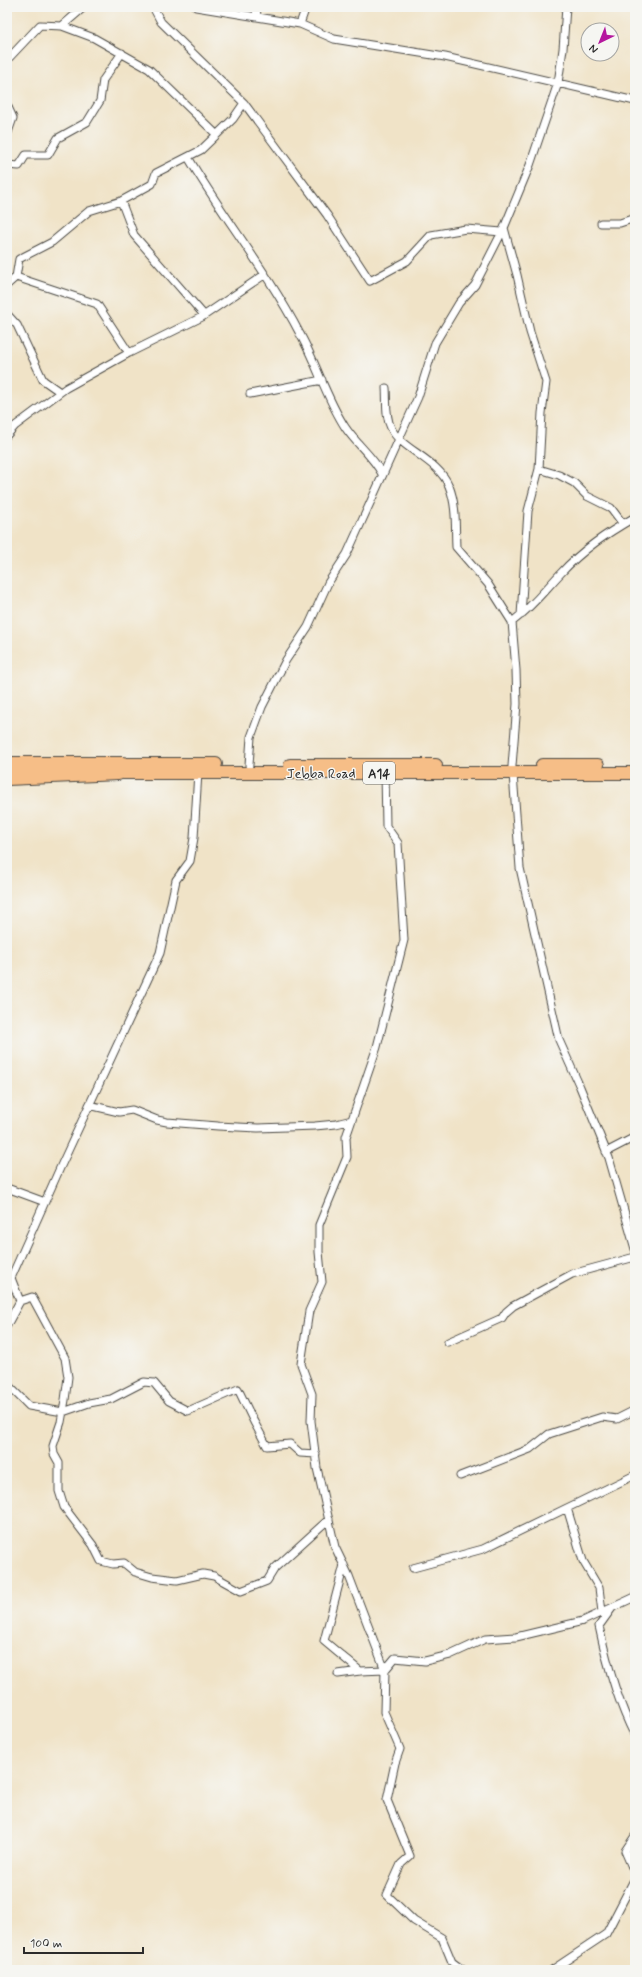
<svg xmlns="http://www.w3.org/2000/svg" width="642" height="1977" font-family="Mynerve,sans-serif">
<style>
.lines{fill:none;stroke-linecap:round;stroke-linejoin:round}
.minor-casing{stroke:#494742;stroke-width:9}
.trunk-casing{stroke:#494742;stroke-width:14}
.motorway-casing{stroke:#494742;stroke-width:16}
.minor{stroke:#fff;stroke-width:7}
.trunk{stroke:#f6be87;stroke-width:12}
.motorway{stroke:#f6be87;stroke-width:14}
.labels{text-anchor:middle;stroke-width:3;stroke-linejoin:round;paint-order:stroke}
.shield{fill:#f6f6f2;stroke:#686867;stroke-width:1}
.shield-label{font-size:13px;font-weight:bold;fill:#2b2b2b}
.street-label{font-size:14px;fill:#2b2b2b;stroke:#f6f6f2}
</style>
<rect width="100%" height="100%" fill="#f6f6f2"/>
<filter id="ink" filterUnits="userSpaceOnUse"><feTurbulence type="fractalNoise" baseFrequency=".025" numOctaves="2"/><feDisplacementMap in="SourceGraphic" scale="8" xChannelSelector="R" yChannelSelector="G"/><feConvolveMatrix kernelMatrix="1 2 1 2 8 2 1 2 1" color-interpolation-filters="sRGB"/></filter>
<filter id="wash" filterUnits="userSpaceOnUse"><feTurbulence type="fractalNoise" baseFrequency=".012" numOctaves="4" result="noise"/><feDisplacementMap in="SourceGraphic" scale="16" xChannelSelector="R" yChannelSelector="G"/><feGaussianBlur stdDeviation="0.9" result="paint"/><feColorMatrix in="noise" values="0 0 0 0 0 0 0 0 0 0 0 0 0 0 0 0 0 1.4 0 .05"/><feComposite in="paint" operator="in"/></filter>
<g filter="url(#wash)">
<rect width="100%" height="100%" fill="#f0e3c7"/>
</g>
<g filter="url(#ink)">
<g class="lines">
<defs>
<path id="minor" d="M153 7 161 22 244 103 327 215 370 281 407 261 431 235 466 229 502 232
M196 7 300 24 334 39 445 57 635 101
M256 7 257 16
M300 24 306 7
M62 26 94 38 149 69 216 134
M7 60 40 25 62 26 84 7
M7 105 13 118 7 135
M188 157C223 217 268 272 300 334 317 364 326 398 345 427 356 444 373 456 382 474
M7 165 19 166 26 155H48L58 138 87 122 100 101 103 80 122 53
M121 201 134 235 204 315
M601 223H620L635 218
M504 228 517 275 530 332 546 382 542 413 539 469 528 511 521 615
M16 277 19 259 52 242 89 211 121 201 152 184 156 173 201 150 233 119 244 103
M7 285 16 277 97 304 129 353
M7 314 17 325 43 380 60 392
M386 388C387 401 385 416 391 428 400 449 438 459 449 486 457 506 455 527 456 547L488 584 512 622 516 670 517 704 512 766
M250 394 322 380
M7 435 15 426 66 388 129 353 202 317 264 275
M539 469 559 475 574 483 587 496 611 508 623 524
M512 622C532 607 543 592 560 574 583 549 606 534 635 517
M249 765 251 737 262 707 286 660 308 627 328 583 347 554 418 397 435 343 459 303 475 285 504 228 530 165 558 83 563 49 566 7
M385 773 386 826 398 843 404 940 377 1047 346 1137 347 1157 319 1225V1252L322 1282 309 1311 301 1364 312 1394 311 1421 317 1468 335 1547 349 1576 385 1670 384 1712 400 1749 395 1763 387 1800 410 1856 401 1864 387 1895 414 1921 442 1938 452 1962 463 1970
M513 774 520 868 559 1040 580 1087 609 1158 635 1249
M89 1105 119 1112 132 1110 157 1120 167 1122 218 1126 258 1128 315 1126 336 1124 352 1120
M606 1152 635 1137
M7 1188 45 1202
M20 1301 32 1297 65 1358 68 1377 65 1400 61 1422 53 1446 54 1454 59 1463V1491L64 1507 93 1545 101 1561 113 1564 124 1563 135 1572 152 1577 177 1580 203 1574 214 1576 241 1591 267 1581 275 1568 329 1519
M7 1325 20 1301 11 1278 60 1168 160 953 176 880 190 861 194 838 198 772
M448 1342 502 1318 506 1312 513 1306 572 1274 635 1257
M7 1384 29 1406 63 1412 89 1403 111 1399 144 1382 154 1383 169 1401 188 1411 238 1389 254 1422 267 1446 290 1444 300 1453 316 1454
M460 1476 530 1449 549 1434 602 1417 617 1419 635 1410
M344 1565 324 1641 360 1671
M413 1568 483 1549 567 1508
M612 1608 599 1626C607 1664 617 1701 635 1736
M602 1612 599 1588 583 1561 567 1508 635 1475
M338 1674 360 1671 385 1670 395 1658 425 1661 450 1655 485 1639 516 1637 583 1621 635 1597
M635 1836 625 1851 635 1874
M552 1970 606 1934 635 1878"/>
<path id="trunk" d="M123 764H216
M290 765H436
M542 765H598
M123 773H635"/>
<path id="motorway" d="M7 764H123
M7 778 118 773"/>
</defs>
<use href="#minor" class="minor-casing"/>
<use href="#trunk" class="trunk-casing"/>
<use href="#motorway" class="motorway-casing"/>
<use href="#minor" class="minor"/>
<use href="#trunk" class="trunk"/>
<use href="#motorway" class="motorway"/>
</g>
</g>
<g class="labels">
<rect class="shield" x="363" y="762" width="32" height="22" rx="3"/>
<g class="shield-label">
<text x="379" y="778">A14</text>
</g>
<g class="street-label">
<text x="321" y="778">Jebba Road</text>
</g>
</g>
<rect width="642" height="1977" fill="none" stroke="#f6f6f2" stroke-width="24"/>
<g transform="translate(600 42) rotate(223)"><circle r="19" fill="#f6f6f2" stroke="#a5a5a2"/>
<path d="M0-3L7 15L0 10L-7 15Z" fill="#b5179e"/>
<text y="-6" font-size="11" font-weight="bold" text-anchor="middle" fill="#2b2b2b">N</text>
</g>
<path d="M24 1947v6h119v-6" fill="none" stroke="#2b2b2b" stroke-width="2"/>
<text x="30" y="1947" font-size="12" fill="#2b2b2b" stroke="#f6f6f2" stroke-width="3" paint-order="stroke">100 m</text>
</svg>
